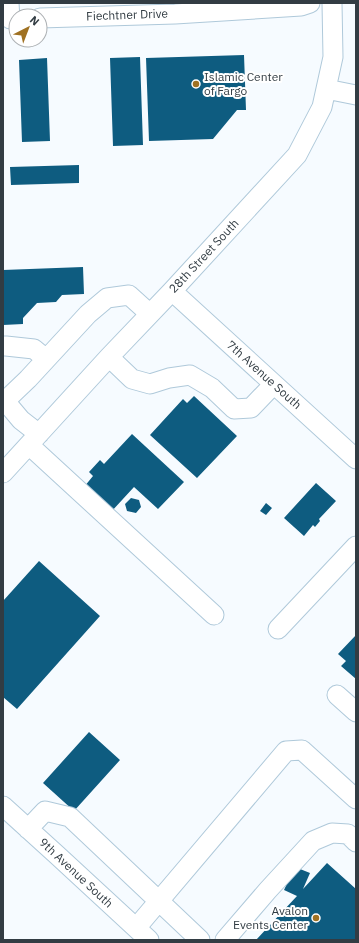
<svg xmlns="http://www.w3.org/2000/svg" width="359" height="943" font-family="'IBM Plex Sans',sans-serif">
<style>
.building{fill:#0e5c80}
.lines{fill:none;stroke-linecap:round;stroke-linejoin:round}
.minor-casing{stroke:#afc9da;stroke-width:21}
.minor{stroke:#fff;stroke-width:19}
.poi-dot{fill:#9f7122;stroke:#fff;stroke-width:1.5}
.labels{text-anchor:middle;stroke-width:4;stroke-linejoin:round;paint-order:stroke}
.street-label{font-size:12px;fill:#323c43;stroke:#fff}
.poi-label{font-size:12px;fill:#323c43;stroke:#fff;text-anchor:start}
</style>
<rect width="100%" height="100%" fill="#f6fbff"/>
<path class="building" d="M244 55 246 110H237L213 139 149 141 146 58Z
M140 57 143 145 113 146 110 58Z
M47 58 50 141 22 142 19 60Z
M79 165V183L11 185 10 167Z
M83 267 84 294 62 295 56 302 37 303 23 318V324L3 325V270Z
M194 396 237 436 197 478 150 435 183 399 187 403Z
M132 434 184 482 158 509 134 487 111 512 84 487 93 476 89 472 100 460 104 464Z
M316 483 336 501 319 519 320 521 315 527 313 525 304 536 284 518Z
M131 498 139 500 141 507 136 513 127 511 125 504Z
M266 503 272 508 266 515 260 511Z
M39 561 100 616 17 709 3 697V601Z
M356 635V679L341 666 346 661 338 654Z
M89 732 120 760 74 811 43 783Z
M327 863 356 889V940H256L297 896 284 890 295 867 310 873 303 889Z"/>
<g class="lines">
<defs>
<path id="minor" d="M9 3 10 19
M40 18 175 14 301 6 310 3
M326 89 356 95
M172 291 356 459
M3 346H6L34 349 46 359
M109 357 132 379 150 384 169 378 190 375 212 388 234 409 251 408 274 384
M39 434 21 420 5 401 28 379 88 314 107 298 129 295 150 314
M29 445 214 615
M3 473 109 357 172 291 297 155 322 107 333 57 332 3
M278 629 356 546
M337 695 356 712
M3 806 57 855 149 940
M28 829 45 811 70 817 200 940
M136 928 286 751 302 750 356 799
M225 940 268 890 313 841 332 833 348 834 356 842"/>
</defs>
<use href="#minor" class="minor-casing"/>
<use href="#minor" class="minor"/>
</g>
<g class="poi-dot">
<circle cx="196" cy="84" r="4"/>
<circle cx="316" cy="918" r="4"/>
</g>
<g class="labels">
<g class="street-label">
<text transform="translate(127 15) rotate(-2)" y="4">Fiechtner Drive</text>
<text transform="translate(204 256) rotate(-47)" y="4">28th Street South</text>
<text transform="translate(264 375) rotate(42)" y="4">7th Avenue South</text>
<text transform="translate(76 873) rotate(43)" y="4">9th Avenue South</text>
</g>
<g class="poi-label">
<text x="204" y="81">Islamic Center<tspan x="204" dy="14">of Fargo</tspan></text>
<text x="308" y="915" text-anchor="end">Avalon<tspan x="308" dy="14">Events Center</tspan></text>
</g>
</g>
<rect width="359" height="943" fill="none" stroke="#323c43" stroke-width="8"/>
<g transform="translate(28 28) rotate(42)"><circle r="19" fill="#ffffff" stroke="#adb1b4"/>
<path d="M0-3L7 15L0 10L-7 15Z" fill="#9f7122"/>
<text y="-6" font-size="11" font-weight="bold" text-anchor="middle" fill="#323c43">N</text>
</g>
</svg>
